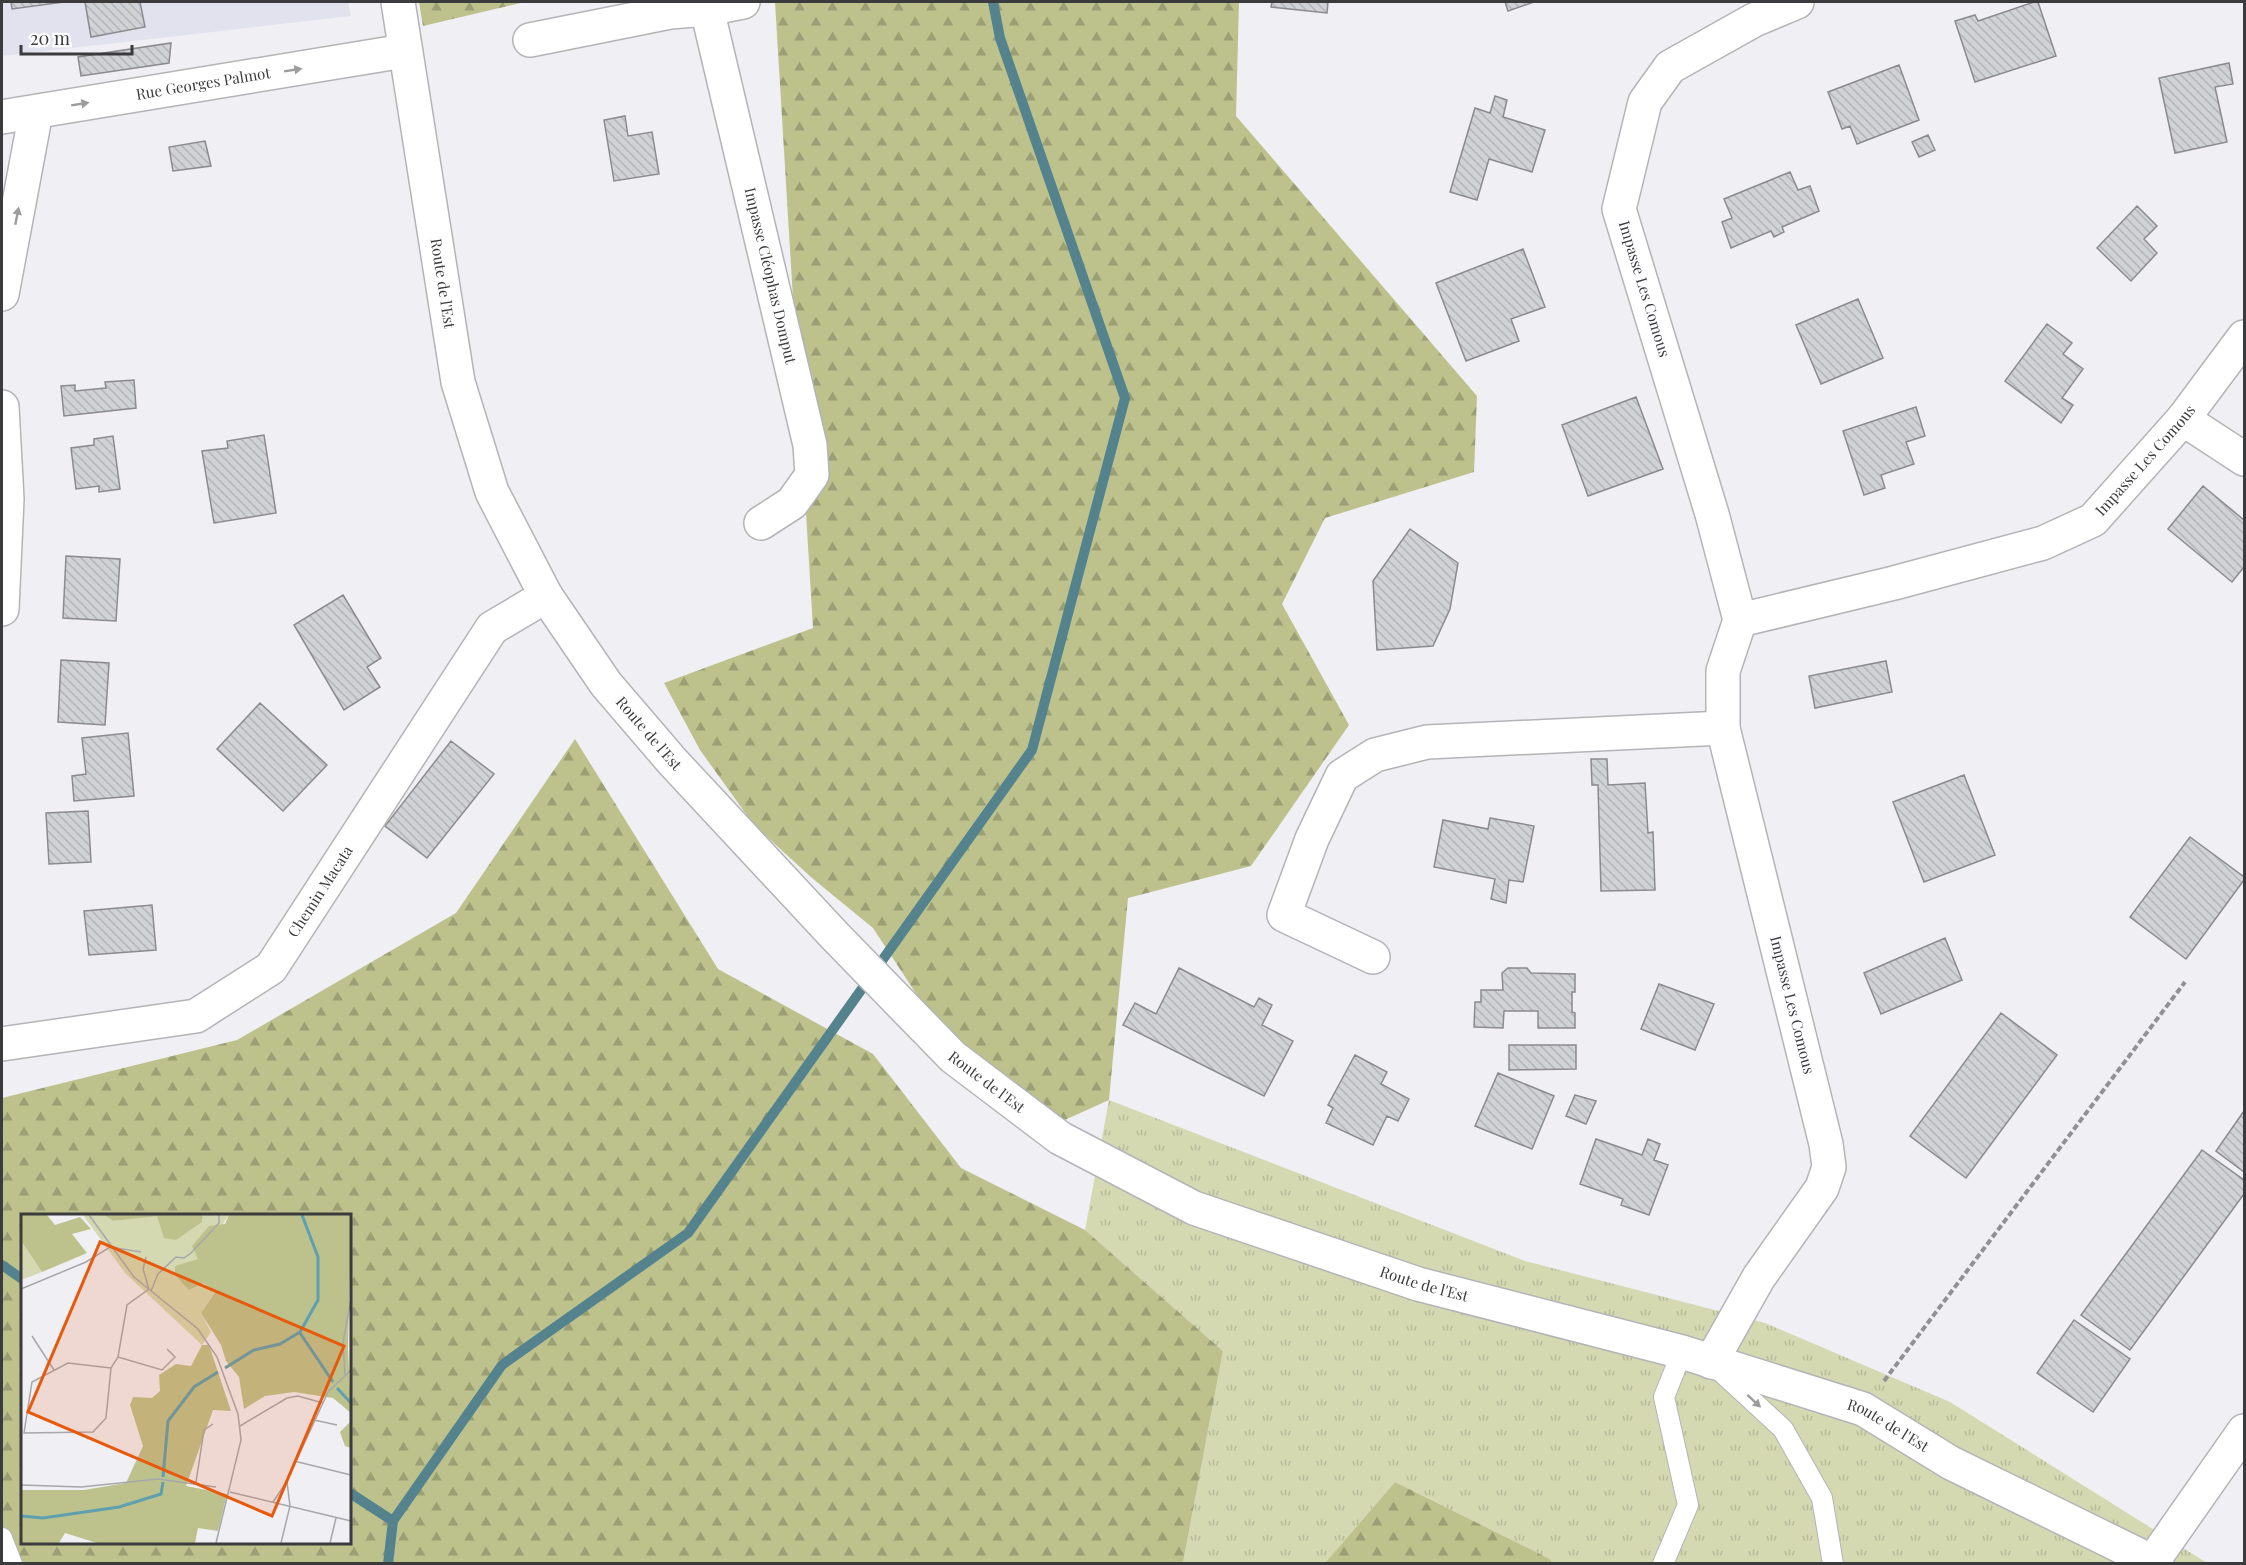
<svg xmlns="http://www.w3.org/2000/svg" width="2246" height="1565" font-family="'Playfair Display',serif">
<style>
.built{fill:#e1e2ee}
.grass{fill:url(#grass-tufts)}
.forest{fill:url(#forest-firs);fill-rule:evenodd}
.lines{fill:none;stroke-linecap:round;stroke-linejoin:round}
.stream{stroke:#54828d;stroke-width:10}
.building{fill:url(#building-back-hatch);stroke:#8b8b8f;stroke-width:1.5}
.service-casing{stroke:#b4b4b8;stroke-width:22}
.minor-casing{stroke:#b4b4b8;stroke-width:36}
.primary-casing{stroke:#b4b4b8;stroke-width:36}
.path{stroke:#919194;stroke-width:4;stroke-dasharray:6 3;stroke-linecap:butt}
.service{stroke:#fff;stroke-width:20}
.minor{stroke:#fff;stroke-width:33}
.primary{stroke:#fff;stroke-width:33}
.oneway{fill:#9d9d9e}
.labels{text-anchor:middle;stroke-width:4.5;stroke-linejoin:round;paint-order:stroke}
.street-label{font-size:15px;fill:#3b3b3d;stroke:#fdfdff}
.inset-river{fill:none;stroke:#5ea0af;stroke-width:3}
.inset-road{fill:none;stroke:#a7a7ab;stroke-width:1.5}
.view{fill:#e8590c;fill-opacity:0.15;stroke:#e8590c;stroke-width:3}
.inset-edge{fill:none;stroke:#3b3b3d;stroke-width:3}
</style>
<defs>
<pattern id="grass-tufts" width="24" height="20" patternUnits="userSpaceOnUse" patternTransform="scale(1.5)"><rect width="24" height="20" fill="#d4d9b1"/><path d="M3 7l-1-3M5 7V3M7 7l1-3M15 17l-1-3M17 17v-4M19 17l1-3" fill="none" stroke="#b7bb99"/></pattern>
<pattern id="forest-firs" width="22" height="20" patternUnits="userSpaceOnUse" patternTransform="scale(1.5)"><rect width="22" height="20" fill="#bdc28d"/><path d="M5 1l3.5 6h-7zM16 11l3.5 6h-7z" fill="#9b9f74"/></pattern>
<pattern id="building-back-hatch" width="6" height="6" patternUnits="userSpaceOnUse" patternTransform="scale(1.5)"><rect width="6" height="6" fill="#d1d2d6"/><path d="M-1 5l2 2M0 0l6 6M5-1l2 2" fill="none" stroke="#b4b5b9"/></pattern>
</defs>
<rect width="100%" height="100%" fill="#efeff4"/>
<path class="built" d="M2 2H348L351 16 2 56Z"/>
<path class="grass" d="M1109 1100 1525 1261 1765 1323 1950 1402 2207 1563H1552L1550 1559 1395 1482 1325 1563H1183L1223 1351 1085 1230Z"/>
<path class="forest" d="M419 2H525L423 26Z
M775 2H1239L1236 116 1477 396 1474 472 1325 518 1282 604 1349 725 1251 866 1128 898 1109 1100 1058 1123 936 1024 873 928 812 878 754 825 700 750 664 683 813 628Z
M575 739 718 969 873 1054 961 1168 1085 1230 1223 1351 1183 1563H2V1098L237 1040 456 913ZM22 1216H350V1542H22Z
M1395 1482 1550 1559 1552 1563H1325Z"/>
<g class="lines">
<path class="stream" d="M2 1265 22 1279
M350 1493 393 1521
M388 1564 393 1521 502 1365 688 1233 1032 750 1125 398 1000 38 993 2"/>
</g>
<path class="building" d="M11 2H64L12 9Z
M85 2H140L145 27 91 37Z
M1272 2H1328L1327 13 1271 7Z
M1505 2H1534L1508 11Z
M2034 2H2038L2056 56 1975 82 1955 21 1975 15 1978 21Z
M171 43 169 63 81 76 78 57Z
M2229 63 2233 84 2215 87 2227 142 2175 153 2159 78Z
M1899 65 1919 120 1857 144 1850 126 1842 129 1828 92Z
M1495 96 1507 100 1503 117 1545 130 1532 172 1489 159 1477 200 1450 192 1475 108 1490 113Z
M625 116 628 136 652 132 659 174 614 181 604 120Z
M1928 135 1935 150 1919 157 1912 142Z
M205 141 211 166 173 171 169 147Z
M1790 172 1798 190 1810 186 1819 211 1782 227 1784 232 1774 237 1771 231 1731 248 1722 222 1732 218 1724 199Z
M2137 206 2157 226 2144 239 2157 253 2131 281 2097 248Z
M1523 249 1545 307 1511 319 1519 341 1466 361 1436 283Z
M1858 299 1883 358 1821 384 1796 325Z
M2047 324 2072 343 2063 354 2083 369 2062 398 2073 405 2061 423 2005 381Z
M134 380 136 408 64 416 61 386 75 385V391L106 388 105 382Z
M1636 397 1663 469 1588 496 1562 425Z
M1916 407 1925 436 1906 442 1914 464 1881 475 1885 488 1864 495 1843 431Z
M264 435 276 513 214 523 202 451 228 448 227 441Z
M113 436 120 489 99 492V486L76 489 71 448 94 445V439Z
M2203 486 2244 520V567L2232 582 2168 529Z
M1410 529 1458 563 1450 609 1433 646 1377 650 1373 581Z
M66 556 120 559 116 621 63 618Z
M343 595 381 658 367 667 380 687 344 710 294 625Z
M61 660 109 663 105 725 58 722Z
M1886 661 1892 692 1815 708 1809 676Z
M260 703 327 765 283 811 217 749Z
M128 733 134 796 74 801 72 776 86 774 82 738Z
M451 741 494 774 427 858 385 826Z
M1591 759H1607L1608 785 1645 783 1648 833 1653 832 1655 890 1601 891 1598 785H1592Z
M1964 775 1995 855 1924 882 1893 802Z
M88 811 91 862 49 864 46 813Z
M1490 818 1534 826 1523 882 1509 880 1506 903 1491 899 1495 879 1434 867 1443 820 1488 829Z
M2190 837 2244 877V880L2186 959 2130 917Z
M152 905 156 950 89 955 84 911Z
M1945 938 1962 980 1881 1014 1864 973Z
M1179 968 1254 1007 1259 998 1272 1005 1262 1025 1293 1041 1264 1096 1123 1025 1135 1003 1156 1014Z
M1508 968H1527L1531 973 1575 974V992H1572V1012L1575 1013V1028H1538V1011H1504L1503 1028 1474 1027 1475 1002H1481V990H1503L1502 973Z
M1659 984 1714 1004 1695 1050 1641 1029Z
M2001 1013 2057 1055 1966 1178 1910 1136Z
M1509 1045H1576V1069L1509 1070Z
M1355 1055 1387 1072 1381 1084 1409 1099 1398 1121 1387 1116 1373 1145 1326 1123 1333 1108 1328 1105Z
M1498 1073 1554 1096 1532 1149 1475 1126Z
M1575 1095 1596 1101 1586 1124 1566 1116Z
M2244 1111V1172L2216 1151Z
M1596 1139 1642 1155 1648 1139 1660 1144 1654 1160 1668 1165 1649 1215 1621 1205 1623 1199 1580 1184Z
M2202 1150 2244 1180V1194L2130 1350 2081 1315Z
M2074 1320 2130 1359 2093 1412 2037 1373Z"/>
<g class="lines">
<defs>
<path id="service" d="M1719 1370 1783 1429 1822 1498 1833 1564
M2 1538 12 1564
M1663 1564 1688 1505 1664 1397 1682 1352"/>
<g id="minor">
<path id="s1" d="M707 9 810 445 812 475 792 503 761 523"/>
<path d="M530 40 670 12 707 9 743 2"/>
<path id="s2" d="M2 117 404 51"/>
<path d="M2 294 36 112"/>
<path d="M2 407 7 499 2 609"/>
<path d="M2183 419 2244 459"/>
<path id="s3" d="M1740 620 1894 583 2043 543 2093 520 2183 419 2244 337"/>
<path d="M1373 957 1284 915 1312 839 1342 776 1375 755 1427 742 1723 728"/>
<path id="s4" d="M2 1044 196 1016 271 968 492 628 546 596"/>
<path d="M1711 1362 1759 1277 1822 1188 1829 1167 1826 1144 1723 728V671L1740 620 1712 514 1619 209 1645 102 1670 67 1754 20 1797 2"/>
<path d="M2153 1561 2244 1431"/>
</g>
<g id="primary">
<path id="s5" d="M398 2 458 382 492 492 546 596 606 684 672 761 835 936 953 1057 1060 1138 1194 1208 1418 1284 1682 1352 1863 1409 1951 1463 2157 1564"/>
</g>
</defs>
<use href="#service" class="service-casing"/>
<use href="#minor" class="minor-casing"/>
<use href="#primary" class="primary-casing"/>
<path class="path" d="M1884 1381 2185 982"/>
<use href="#service" class="service"/>
<use href="#minor" class="minor"/>
<use href="#primary" class="primary"/>
</g>
<defs><path id="oneway-solid" d="M-6-.8H1V-3.2L6.5 0L1 3.2V.8H-6Z" transform="scale(1.5)"/></defs>
<g class="oneway">
<use href="#oneway-solid" transform="translate(293 70) rotate(-9)"/>
<use href="#oneway-solid" transform="translate(80 104) rotate(-9)"/>
<use href="#oneway-solid" transform="translate(17 216) rotate(-79)"/>
<use href="#oneway-solid" transform="translate(1754 1401) rotate(43)"/>
</g>
<g class="labels">
<g class="street-label">
<text dy="5" stroke="none"><textPath href="#s2" startOffset="204">Rue Georges Palmot</textPath></text>
<text dy="5" stroke="none"><textPath href="#s1" startOffset="274">Impasse Cléophas Domput</textPath></text>
<text dy="5" stroke="none"><textPath href="#s5" startOffset="285">Route de l'Est</textPath></text>
<text transform="translate(1644 289) rotate(73)" y="5">Impasse Les Comous</text>
<text dy="5" stroke="none"><textPath href="#s3" startOffset="447">Impasse Les Comous</textPath></text>
<text dy="5" stroke="none"><textPath href="#s5" startOffset="789">Route de l'Est</textPath></text>
<text dy="5" stroke="none"><textPath href="#s4" startOffset="376">Chemin Macata</textPath></text>
<text transform="translate(1792 1005) rotate(76)" y="5">Impasse Les Comous</text>
<text dy="5" stroke="none"><textPath href="#s5" startOffset="1275">Route de l'Est</textPath></text>
<text dy="5" stroke="none"><textPath href="#s5" startOffset="1761">Route de l'Est</textPath></text>
<text dy="5" stroke="none"><textPath href="#s5" startOffset="2247">Route de l'Est</textPath></text>
</g>
</g>
<g transform="translate(21 1214)">
<rect width="330" height="330" fill="#efeff4"/>
<path d="M62 1H83L92 7 136 1 181 8 182 1H208L178 45 183 69 195 77 180 99 190 118 181 131 104 59ZM0 27 21 58 0 66Z" fill="#d4d9b1"/>
<path d="M0 1H26L34 11 59 3 70 15 51 20 66 39 21 58 0 27ZM83 1H182L181 8 155 26 143 24 136 2 92 7ZM208 1H330L327 135 330 199 312 184 273 178 244 182 223 195 218 163 205 147 200 131 180 99 195 77 182 69 168 76 154 61V52L177 45 171 32 188 12 204 10ZM181 131H188L210 197 192 196 165 272 206 280 197 317 177 314 174 329H76L44 319 38 329H0V276H63L105 269 122 232 109 191 112 183 131 184 139 177 138 161 155 150 170 152ZM330 207V234L324 232 319 218Z" fill="#bdc28d"/>
<path class="inset-river" d="M279 119 312 168M204 154 233 136 259 130 279 118 297 86V43L281 1M316 174 330 189M142 263 147 207 173 173 197 158M0 302 22 304 98 293 140 280 142 268"/>
<path class="inset-road" d="M68 1 113 63 177 115 196 143 217 200 220 226 195 329M0 75 65 48 89 33 120 38M130 77 137 60 155 43 163 44 170 39 198 9V1M11 122 33 156M97 143 141 156 154 143 146 135M90 154 47 149 11 168 3 219 72 218 85 204 90 154 97 143 106 91 128 75 122 55 125 43M324 161 322 129 330 85M293 206 316 211M219 212 266 184 277 182 302 189M273 247 330 261M175 268 183 216 192 210M0 271 60 273 137 265 195 273M209 278 330 307M252 288 266 267 307 178 330 156M260 329 269 292 266 268M309 329 315 304"/>
<path class="view" d="M79 28 323 132 251 302 7 198Z"/>
<rect width="330" height="330" class="inset-edge"/>
</g>
<rect width="2246" height="1565" fill="none" stroke="#3b3b3d" stroke-width="6"/>
<path d="M21 45v9h111v-9" fill="none" stroke="#3b3b3d" stroke-width="3"/>
<text x="30" y="45" font-size="18" fill="#3b3b3d" stroke="#fdfdff" stroke-width="4.5" paint-order="stroke">20 m</text>
</svg>
